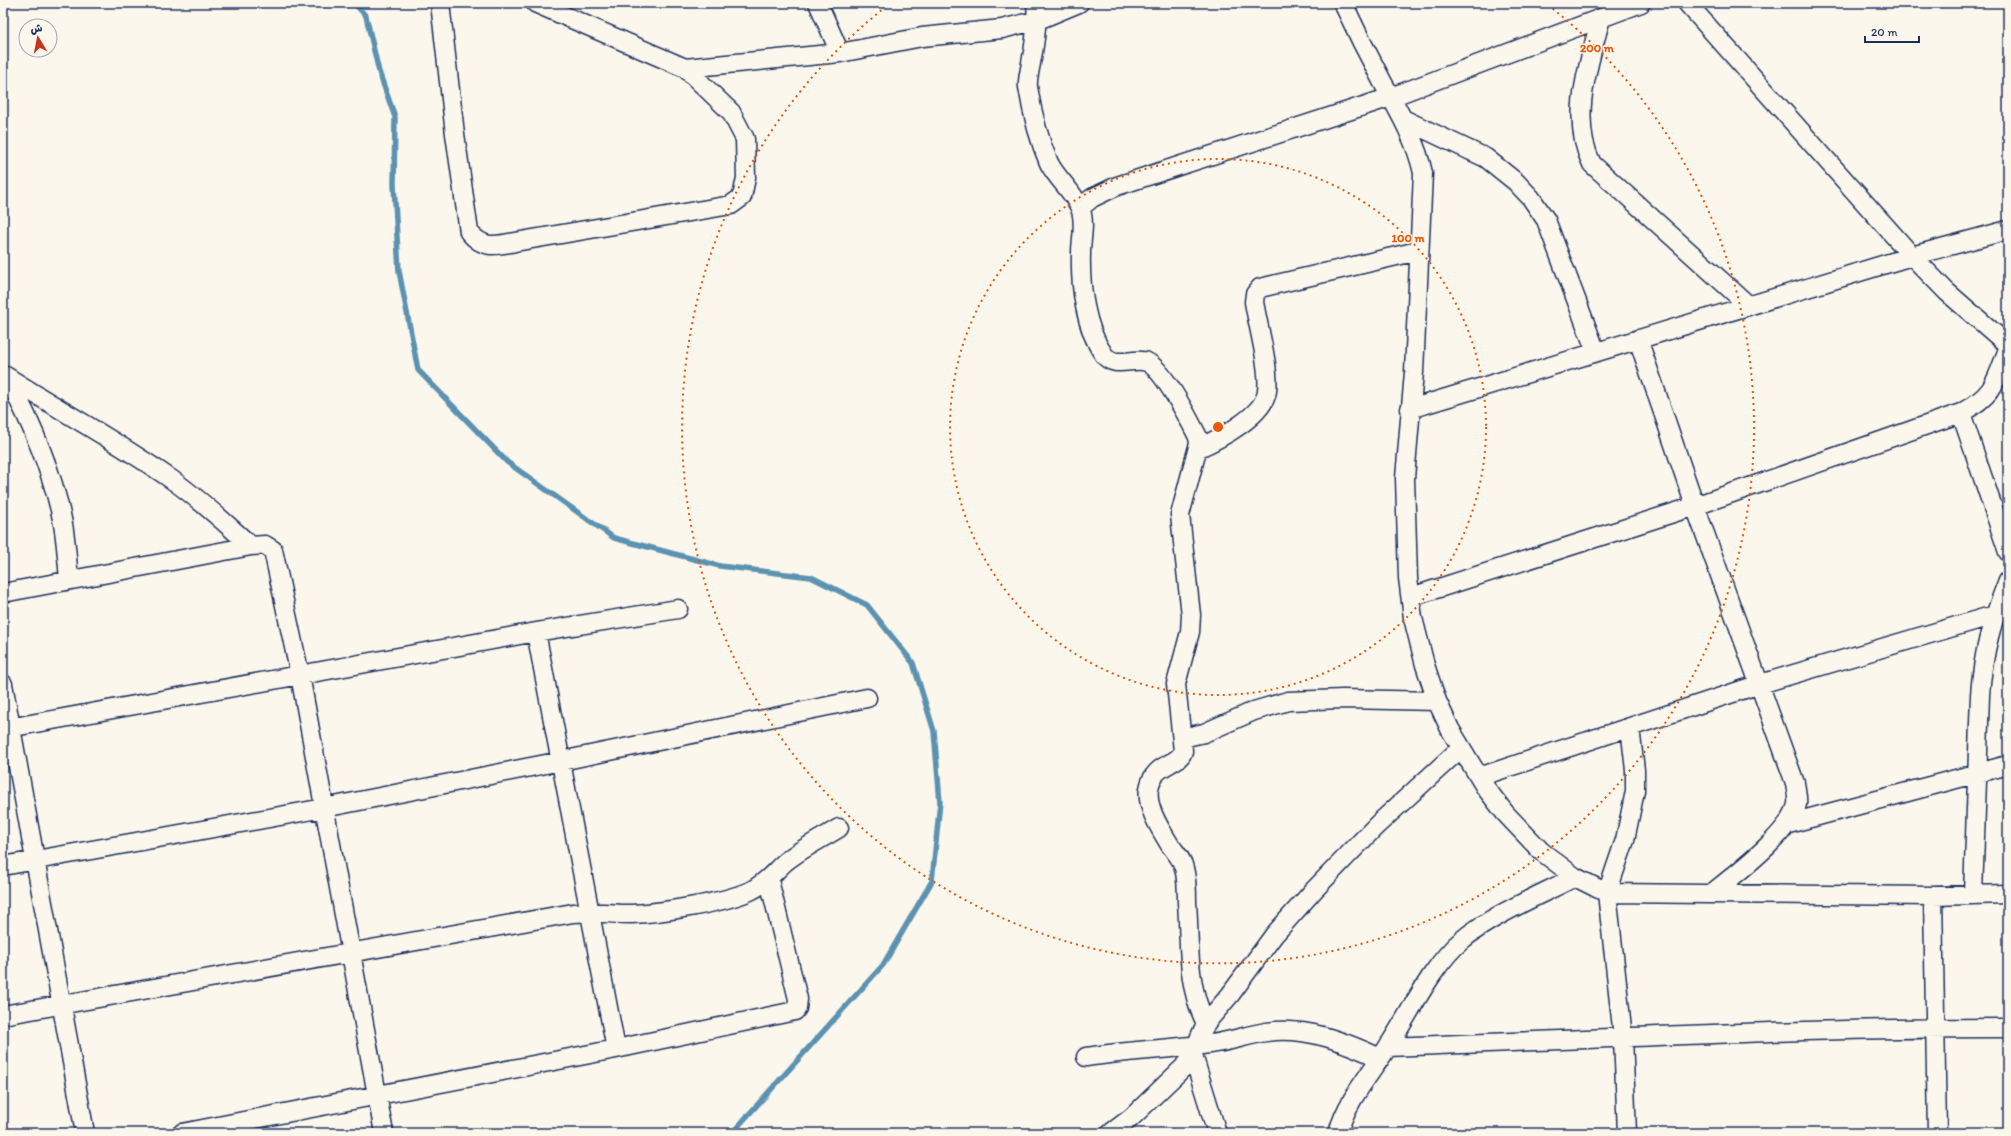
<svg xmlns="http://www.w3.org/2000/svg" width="2011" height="1136" font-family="Itim,'Playpen Sans Arabic',sans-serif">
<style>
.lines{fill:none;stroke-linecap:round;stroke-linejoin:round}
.stream{stroke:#5c92b1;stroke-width:5.5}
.street-casing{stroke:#1b2f5e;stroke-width:21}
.street{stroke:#fbf7ec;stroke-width:18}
.ring{fill:none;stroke:#e8590c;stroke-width:2;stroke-dasharray:2 4}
.centre{fill:#e8590c;stroke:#fbf7ec;stroke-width:2}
.ring-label{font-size:12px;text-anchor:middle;font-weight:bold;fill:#e8590c;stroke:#fbf7ec;stroke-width:3;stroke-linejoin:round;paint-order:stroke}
</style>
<rect width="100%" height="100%" fill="#fbf7ec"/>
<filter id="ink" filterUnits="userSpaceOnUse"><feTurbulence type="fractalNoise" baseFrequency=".025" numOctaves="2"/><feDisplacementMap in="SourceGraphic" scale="8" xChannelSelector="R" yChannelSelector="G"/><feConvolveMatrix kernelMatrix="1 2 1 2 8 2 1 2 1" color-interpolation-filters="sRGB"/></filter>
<g filter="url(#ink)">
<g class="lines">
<path class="stream" d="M354 3 366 16 379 72 395 117 394 185 399 271 418 370 507 462 614 538 720 566 811 577 867 605 913 663 934 731 940 802 932 881 883 965 732 1133"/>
<defs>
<path id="street" d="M440 3 455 134 469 232C483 249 495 246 515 242L731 205 742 197 746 178 745 139 731 112 685 68 535 3
M818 3 840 53
M1036 3C1038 24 1035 43 1031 63 1030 70 1027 80 1028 87 1032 112 1039 140 1049 163 1057 179 1073 191 1080 208 1086 222 1081 239 1081 253 1080 286 1085 328 1104 355 1114 369 1134 357 1147 362 1163 369 1190 421 1198 437L1199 443 1180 515 1191 615 1190 632 1176 684 1183 751C1179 766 1153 762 1149 789 1146 808 1161 830 1170 845 1176 853 1182 859 1184 868 1187 879 1187 891 1187 902 1190 942 1186 986 1206 1023
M1343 3C1355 29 1368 55 1382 81 1398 110 1416 140 1423 173L1414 372 1405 478 1408 578 1413 618 1425 665 1437 701 1450 729 1485 787 1505 813 1541 851 1575 877 1607 893 1933 896 2008 894
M1687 3 1912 256 1947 292 2008 345
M1601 18C1589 63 1569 119 1592 164L1748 305
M685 68 840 53 922 37 1002 29 1038 20 1079 3
M1403 119 1486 158 1516 182 1531 198 1546 220 1596 352
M1080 208 1092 198 1117 186 1391 97 1641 3
M1638 339 1695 506 1795 783C1796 790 1798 798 1797 804 1792 832 1733 876 1711 894
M6 376C61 411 118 442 171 479 200 499 225 523 251 546
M7 377C30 420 52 471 62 519 66 538 67 559 69 579
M1410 409 1912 256 2008 230
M1961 413 2008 552
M1199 448C1219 439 1265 415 1267 391 1270 369 1258 326 1254 302L1255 294 1260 288 1418 251
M3 593 251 546 265 545 273 550 300 675 384 1133
M1411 597 1695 506 1961 413C1995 394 1995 383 2008 349
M536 632 616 1049
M3 684 85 1133
M3 729 536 632 678 609
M1182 738 1204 733 1254 711 1288 701 1343 699 1437 701
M1479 777 1760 684 1994 615
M1788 824 2008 765
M3 866 324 808 561 761 867 698
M1973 894 1980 695C1983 651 1992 621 2008 580
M1933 896 1937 1133
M3 1015 573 913C592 911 611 914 631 914 661 913 723 903 750 891 765 884 773 873 785 862 801 849 821 839 839 828
M1388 1047C1595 1039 1801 1028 2008 1028
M1193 1055 1217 1133
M1086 1057C1127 1051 1168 1049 1210 1044 1229 1042 1247 1035 1266 1032 1306 1026 1345 1042 1380 1058
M182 1133 616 1049 795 1011 797 1008 798 999 769 880
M1111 1133 1131 1118 1189 1062 1206 1023 1230 995 1274 935 1314 890 1377 825 1461 748
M1338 1133C1347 1099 1371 1074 1389 1045 1410 1013 1433 964 1462 940 1492 915 1540 895 1575 877
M1627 1133 1623 1037 1607 893 1625 840 1635 791V770L1630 727"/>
</defs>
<use href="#street" class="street-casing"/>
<use href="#street" class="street"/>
</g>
</g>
<g class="ring">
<circle cx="1218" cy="427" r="268"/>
<path d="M1548 5A536 536 0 1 1 888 5"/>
</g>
<circle cx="1218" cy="427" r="6" class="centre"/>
<g class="ring-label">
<text x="1597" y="52">200 m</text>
<text x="1408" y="242">100 m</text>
</g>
<rect width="2011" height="1136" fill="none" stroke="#fbf7ec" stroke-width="16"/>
<rect x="8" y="8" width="1995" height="1120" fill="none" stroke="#1b2f5e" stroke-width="1.5" filter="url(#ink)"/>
<g transform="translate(38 38) rotate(350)"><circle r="19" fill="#fbf7ec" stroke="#a1a7b3"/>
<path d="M0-3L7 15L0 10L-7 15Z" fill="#c8321e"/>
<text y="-6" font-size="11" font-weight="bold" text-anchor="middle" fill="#1b2f5e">ش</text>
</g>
<path d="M1865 36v6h54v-6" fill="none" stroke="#1b2f5e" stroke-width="2"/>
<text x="1871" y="36" font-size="12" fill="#1b2f5e" stroke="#fbf7ec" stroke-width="3" paint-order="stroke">20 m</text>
</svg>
